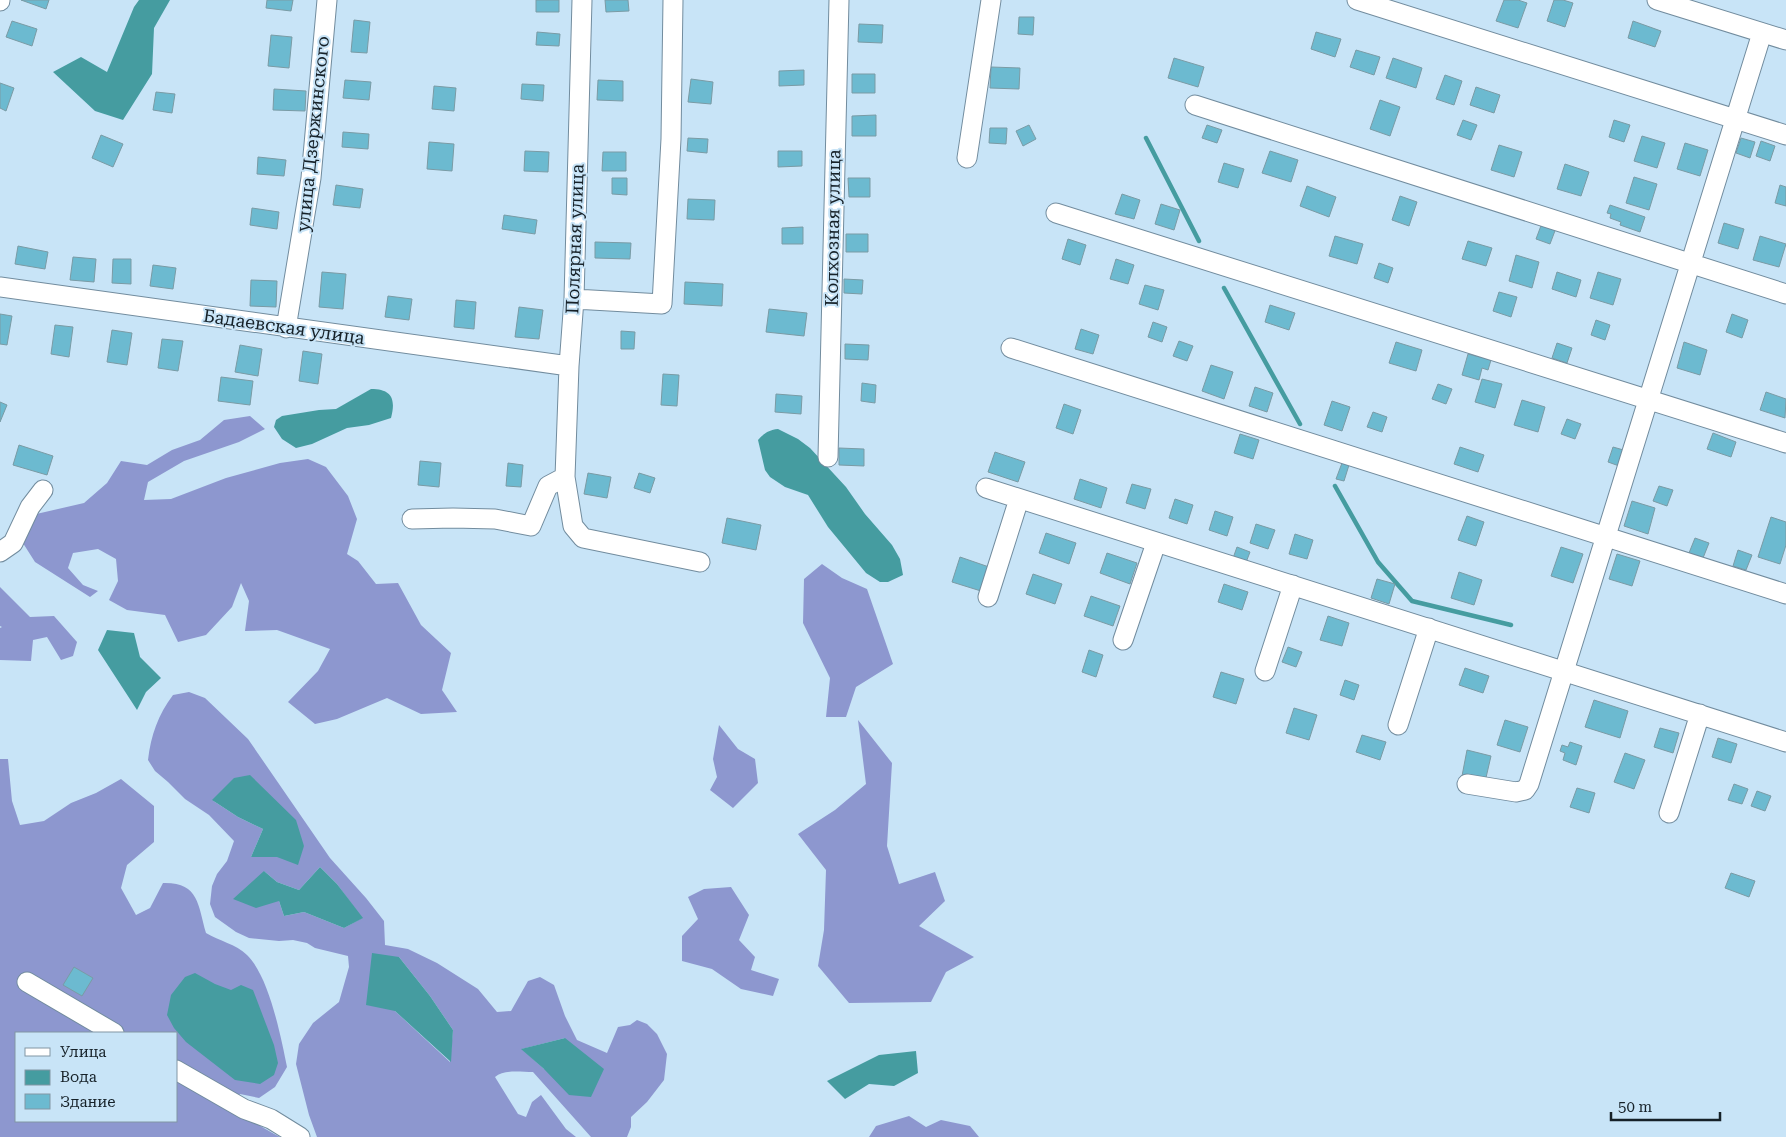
<svg xmlns="http://www.w3.org/2000/svg" width="1786" height="1137" font-family="'Roboto Serif',serif">
<style>
.forest{fill:#8d97cf;fill-rule:evenodd}
.water{fill:#459ca0}
.lines{fill:none;stroke-linecap:round;stroke-linejoin:round}
.stream{stroke:#459ca0;stroke-width:4.5}
.building{fill:#6cbad0;stroke:#7a9ba5}
.minor-casing{stroke:#728c9e;stroke-width:21}
.minor{stroke:#fff;stroke-width:19}
.labels{text-anchor:middle;stroke-width:4;stroke-linejoin:round;paint-order:stroke}
.street-label{font-size:18px;fill:#162128;stroke:#c8e4f7}
</style>
<rect width="100%" height="100%" fill="#c8e4f7"/>
<path class="forest" d="M250 416 265 429 239 442 184 461 148 482 144 500 171 499 226 478 280 463 308 459 326 467 348 496 357 519 347 554 358 561 376 584 398 583 421 625 451 653 442 690 457 712 421 714 387 698 337 719 315 724 288 702 318 671 330 649 277 630 245 631 249 601 241 583 232 607 206 635 178 642 165 615 127 610 109 600 118 581 116 559 98 549 73 553 68 568 83 585 98 591 90 597 35 562 21 540 32 515 84 503 107 483 121 461 147 465 172 450 200 440 224 420Z
M822 564 842 578 867 589 893 664 856 687 846 717H826L830 678 803 623 804 579Z
M0 587 30 617 54 616 77 642 73 656 61 660 47 637 33 640 31 661 0 660V628L2 627 0 626Z
M189 692 205 698 248 739 330 858 366 898 384 921 385 945 408 949 437 963 478 989 497 1012 511 1011 528 981 540 977 554 985 565 1016 577 1040 607 1053 618 1027 630 1025 637 1020 647 1024 657 1034 667 1054 664 1080 647 1102 631 1117V1127L627 1137H591L533 1072C521 1072 504 1069 495 1077L518 1114 526 1117 532 1102 541 1095 566 1129 576 1137H317L309 1115 296 1064 299 1044 313 1023 339 1002 349 967 348 956 315 948 307 943 293 940 279 941 249 938 236 932 215 917 210 904 212 886 217 874 227 861 234 841 209 815 185 799 168 782 155 771 148 760C151 735 158 715 173 695ZM212 800 304 846 277 857H251L263 829 238 817ZM320 867 337 884 362 918 344 928 304 912 284 916 279 901 264 871 277 882 299 890ZM399 957 430 996 453 1030 450 1062 395 1011ZM565 1038 544 1069 522 1049Z
M858 720 892 763 887 846 899 884 935 872 945 901 919 926 974 957 946 972 931 1002 849 1003 818 966 824 930 826 870 798 834 835 810 866 784Z
M719 725 738 749 755 759 758 783 733 808 710 790 717 777 713 759Z
M0 759H8L12 801 20 825 44 821 71 803 96 793 121 779 154 806V842L127 865 121 888 136 915 150 908 163 883C199 882 198 905 206 933 219 941 236 944 247 955 269 976 281 1037 287 1067L275 1087 259 1098 240 1094 231 1109C248 1117 263 1129 280 1137H0ZM16 1033H176V1121H16Z
M731 887 749 915 739 940 755 957 751 970 779 979 773 996 741 989 712 969 682 961V936L698 919 688 897 704 889Z
M909 1116 926 1127 941 1120 970 1126 979 1137H869L876 1126Z"/>
<path class="water" d="M139 0H170L154 28 152 74 123 120 95 111 53 72 81 57 107 72 134 7Z
M371 389C392 389 396 399 391 418L369 425 347 428 312 444 296 448 282 439 274 427 276 420 282 416 319 410 336 409Z
M778 429 798 439 810 448 846 487 865 514 892 545 900 559 903 575 888 582H880L866 573 828 527 808 495 785 487 770 477 765 470 758 440C764 433 769 430 778 429Z
M107 630 134 633 140 657 161 678 146 692 137 710 98 650Z
M250 775 296 820 304 846 298 865 277 857H251L263 829 238 817 212 800 234 778Z
M320 867 337 884 363 918 344 928 304 912 284 916 279 901 256 908 233 899 264 871 277 882 299 890Z
M372 953 399 957 430 996 453 1030 451 1062 395 1011 366 1005Z
M195 973 215 984 231 990 241 985 253 990 274 1045 278 1063 274 1075 260 1084 235 1080 186 1042 174 1028 167 1015 171 995 185 977Z
M565 1038 604 1069 591 1097 569 1095 544 1069 521 1049Z
M916 1051 918 1073 894 1086 869 1084 845 1099 827 1081 879 1055Z"/>
<g class="lines">
<path class="stream" d="M1146 138 1199 241
M1224 288 1300 424
M1335 486 1378 562 1412 601 1511 625"/>
</g>
<path class="building" d="M21 0H49L46 9Z
M267 0H293L291 11 266 8Z
M536 0H559V12H536Z
M605 0H628L629 11 606 12Z
M1504 0H1518L1527 3 1518 28 1496 21Z
M1554 0H1563L1573 3 1565 27 1547 21Z
M1019 17H1034L1033 35 1018 34Z
M354 20 370 22 367 53 351 52Z
M12 21 37 29 32 46 6 37Z
M1633 21 1661 31 1655 47 1628 38Z
M859 24 883 25 882 43 858 42Z
M537 32 560 34 559 46 536 45Z
M1316 32 1341 39 1335 57 1311 49Z
M271 35 292 37 289 68 268 66Z
M1356 50 1380 57 1374 75 1350 67Z
M1174 58 1204 67 1198 87 1168 78Z
M1393 58 1422 68 1416 88 1386 78Z
M991 67 1020 68 1019 89 990 88Z
M804 70V85L779 86V71Z
M852 74H875V93H852Z
M1445 75 1462 81 1454 105 1436 99Z
M691 79 713 82 711 104 688 102Z
M345 80 371 82 369 100 343 98Z
M598 80 623 81V101L597 100Z
M0 83 14 88 6 111 0 108Z
M522 84 544 85 543 101 521 99Z
M434 86 456 88 454 111 432 109Z
M1476 87 1500 95 1494 113 1470 105Z
M274 89 306 91 305 111 273 110Z
M156 92 175 94 172 113 153 110Z
M1380 100 1400 107 1390 136 1370 129Z
M876 115V136H852V116Z
M1463 120 1477 125 1471 140 1457 135Z
M1614 120 1630 125 1624 142 1609 137Z
M1029 125 1036 139 1023 146 1016 131Z
M1207 125 1222 130 1217 143 1202 138Z
M990 128H1007L1006 144 989 143Z
M343 132 369 134 368 149 342 147Z
M101 135 123 144 113 167 92 158Z
M1642 136 1665 143 1657 168 1634 161Z
M688 138 708 139 707 153 687 151Z
M1741 138 1755 142 1750 158 1736 153Z
M1761 141 1775 146 1770 161 1756 156Z
M429 142 454 144 452 171 427 169Z
M1685 143 1708 150 1700 176 1677 169Z
M1499 145 1522 152 1514 177 1491 170Z
M525 151 549 152 548 172 524 171Z
M778 151H802V166L778 167Z
M1270 151 1298 160 1291 182 1262 173Z
M603 152H626V171H602Z
M258 157 286 160 284 176 257 174Z
M1224 163 1244 169 1238 188 1218 182Z
M1565 164 1589 172 1581 196 1557 189Z
M1634 177 1657 184 1649 210 1626 203Z
M612 178H627V195L612 194Z
M848 178H870V197H849Z
M336 185 363 189 360 208 333 205Z
M1780 185 1786 187V206L1775 203Z
M1307 186 1336 197 1329 217 1300 206Z
M1122 194 1140 200 1134 219 1115 214Z
M1400 196 1417 202 1409 226 1392 220Z
M688 199 715 200 714 220 687 219Z
M1161 204 1180 210 1174 230 1155 224Z
M1610 205 1645 217 1640 232 1620 225 1621 222 1610 218 1611 214 1607 213Z
M252 208 279 212 277 229 250 225Z
M504 215 537 220 535 234 502 229Z
M1542 223 1556 228 1550 244 1536 239Z
M1724 223 1744 229 1738 249 1718 243Z
M803 227V244H782V228Z
M846 234H868V252H846Z
M1335 236 1363 244 1357 264 1329 256Z
M1760 236 1786 244 1779 267 1753 260Z
M1068 239 1086 245 1080 265 1062 259Z
M1468 241 1492 248 1486 266 1462 259Z
M595 242 631 243 630 259 595 258Z
M18 246 48 252 45 269 15 264Z
M1516 255 1539 262 1532 288 1509 281Z
M73 257 96 259 94 282 70 280Z
M113 259H131V284L112 283Z
M1116 259 1134 265 1128 284 1110 279Z
M1379 263 1393 268 1388 283 1374 278Z
M153 265 176 268 173 289 150 286Z
M322 272 346 274 343 309 319 307Z
M1557 272 1581 280 1576 297 1552 289Z
M1598 272 1621 279 1613 305 1590 298Z
M844 279 863 280 862 294 844 293Z
M251 280 277 281 276 307 250 306Z
M685 282 723 284 722 306 684 304Z
M1145 285 1164 290 1158 310 1139 304Z
M1499 292 1517 297 1511 317 1493 311Z
M388 296 412 299 409 320 385 317Z
M456 300 476 302 474 329 454 327Z
M1270 305 1295 313 1289 330 1265 322Z
M519 307 543 310 539 339 515 337Z
M769 309 807 313 804 336 766 332Z
M0 314 12 316 7 345 0 344Z
M1732 314 1748 320 1742 338 1726 332Z
M1596 320 1610 325 1605 340 1591 335Z
M1153 322 1167 327 1162 342 1148 337Z
M55 325 73 327 69 357 51 354Z
M1081 329 1099 335 1093 354 1075 349Z
M112 330 132 333 127 365 107 362Z
M621 331 635 332 634 349H621Z
M162 339 183 341 178 371 158 368Z
M1179 341 1193 346 1187 361 1173 356Z
M1396 342 1422 350 1416 371 1389 363Z
M1684 342 1707 350 1700 375 1677 368Z
M1557 343 1572 348 1567 363 1552 358Z
M845 344 869 345 868 360 845 359Z
M240 345 262 349 258 376 235 372Z
M303 351 322 354 318 384 299 381Z
M1468 354 1491 360 1488 370 1482 368 1479 380 1462 375Z
M1211 365 1233 372 1224 399 1202 391Z
M663 374 679 375 677 406 661 405Z
M221 377 253 381 250 405 218 401Z
M1482 379 1502 384 1495 408 1475 402Z
M862 383 876 385 875 403 861 401Z
M1438 384 1452 389 1446 404 1432 399Z
M1255 387 1273 393 1267 412 1249 406Z
M1766 392 1786 399 1785 418 1760 410Z
M776 394 802 396 801 414 775 412Z
M1522 400 1545 407 1538 432 1514 425Z
M1332 401 1350 407 1342 431 1324 425Z
M0 402 7 405 0 422Z
M1064 404 1081 410 1073 434 1056 428Z
M1373 412 1387 417 1382 432 1367 427Z
M1567 419 1581 424 1575 439 1561 434Z
M1713 433 1736 442 1731 457 1707 449Z
M1240 434 1259 440 1253 459 1234 453Z
M19 445 53 456 47 475 13 465Z
M1460 447 1484 455 1478 472 1454 464Z
M1613 447 1627 451 1622 467 1608 462Z
M839 448 864 449V466L839 465Z
M995 452 1025 462 1018 482 988 472Z
M420 461 441 463 439 487 418 485Z
M508 463 523 465 521 487 506 486Z
M1342 463 1349 465 1344 481 1336 479Z
M588 473 611 477 607 498 584 494Z
M639 473 655 478 650 493 634 488Z
M1080 479 1107 488 1101 508 1074 499Z
M1132 484 1151 489 1145 509 1126 503Z
M1659 486 1673 490 1667 506 1653 501Z
M1175 499 1193 505 1187 524 1169 518Z
M1632 501 1655 508 1648 534 1624 526Z
M1215 511 1233 517 1227 536 1209 530Z
M1467 516 1484 522 1476 546 1458 540Z
M1771 517 1786 522V545L1780 564 1758 557Z
M727 518 761 525 756 550 722 543Z
M1256 524 1275 530 1268 549 1250 543Z
M1046 533 1076 543 1069 564 1039 553Z
M1295 534 1313 540 1307 559 1289 554Z
M1695 538 1709 543 1703 558 1689 553Z
M1237 547 1250 552 1245 565 1232 561Z
M1561 547 1583 554 1573 583 1551 576Z
M1738 550 1752 555 1746 570 1733 566Z
M1107 553 1137 563 1130 584 1100 573Z
M1617 554 1640 561 1632 586 1609 579Z
M960 557 989 567 981 591 952 582Z
M1459 572 1482 580 1474 605 1451 598Z
M1033 574 1062 584 1055 604 1026 594Z
M1377 579 1395 584 1389 604 1371 598Z
M1224 584 1248 592 1242 610 1218 602Z
M1091 596 1120 606 1113 626 1084 616Z
M1328 616 1349 623 1342 646 1320 640Z
M1288 647 1302 652 1296 667 1282 662Z
M1089 650 1103 655 1096 677 1082 672Z
M1465 668 1489 676 1483 693 1459 685Z
M1221 672 1244 679 1236 704 1213 697Z
M1345 680 1359 685 1354 700 1340 695Z
M1594 700 1628 711 1620 738 1585 727Z
M1294 708 1317 715 1309 740 1286 733Z
M1505 720 1528 727 1520 752 1497 745Z
M1660 728 1679 733 1673 753 1654 747Z
M1362 735 1386 742 1380 760 1356 752Z
M1718 738 1737 744 1731 763 1712 757Z
M1570 742 1582 746 1576 765 1563 760 1565 753 1560 751 1562 745 1568 747Z
M1467 750 1491 756 1485 782 1462 776Z
M1625 753 1645 760 1634 789 1614 782Z
M1734 784 1748 789 1742 804 1728 800Z
M1577 788 1595 793 1589 813 1570 807Z
M1757 791 1771 796 1765 811 1751 806Z
M1731 873 1755 881 1749 897 1725 888Z
M74 967 93 978 82 996 63 985Z"/>
<g class="lines">
<defs>
<path id="minor" d="M582 0 574 299 569 366 565 477 573 526 583 538 700 562
M1357 0 1786 135
M1657 0 1786 40
M0 1V0
M1195 105 1786 294
M967 158 991 0
M1056 213 1786 443
M0 287 569 366
M574 299 662 304 671 139 673 0
M286 328 311 178 327 0
M1011 348 1786 594
M828 457 839 0
M986 488 1786 742
M412 519 453 518 495 519 531 526 548 486 565 477
M0 552 13 543 30 507 43 490
M988 597 1019 499
M1123 640 1156 543
M1265 671 1293 585
M1398 725 1429 628
M1467 784 1516 792 1525 790 1529 784 1762 33
M1669 813 1700 714
M27 982 114 1033
M176 1070 244 1109 271 1119 300 1137"/>
</defs>
<use href="#minor" class="minor-casing"/>
<use href="#minor" class="minor"/>
</g>
<g class="labels">
<g class="street-label">
<text transform="translate(313 134) rotate(-84)" y="6">улица Дзержинского</text>
<text transform="translate(833 228) rotate(-89)" y="6">Колхозная улица</text>
<text transform="translate(575 239) rotate(-88)" y="6">Полярная улица</text>
<text transform="translate(284 327) rotate(8)" y="6">Бадаевская улица</text>
</g>
</g>
<rect x="15" y="1032" width="162" height="90" fill="#c8e4f7" stroke="#8196a4"/>
<rect x="25" y="1048" width="25" height="8" fill="#ffffff" stroke="#8196a4"/>
<text x="60" y="1057" font-size="15" fill="#162128">Улица</text>
<rect x="25" y="1070" width="25" height="15" fill="#459ca0" stroke="#8196a4"/>
<text x="60" y="1082" font-size="15" fill="#162128">Вода</text>
<rect x="25" y="1094" width="25" height="15" fill="#6cbad0" stroke="#8196a4"/>
<text x="60" y="1107" font-size="15" fill="#162128">Здание</text>
<path d="M1611 1112v8h109v-8" fill="none" stroke="#162128" stroke-width="2.5"/>
<text x="1618" y="1112" font-size="15" fill="#162128" stroke="#c8e4f7" stroke-width="4" paint-order="stroke">50 m</text>
</svg>
